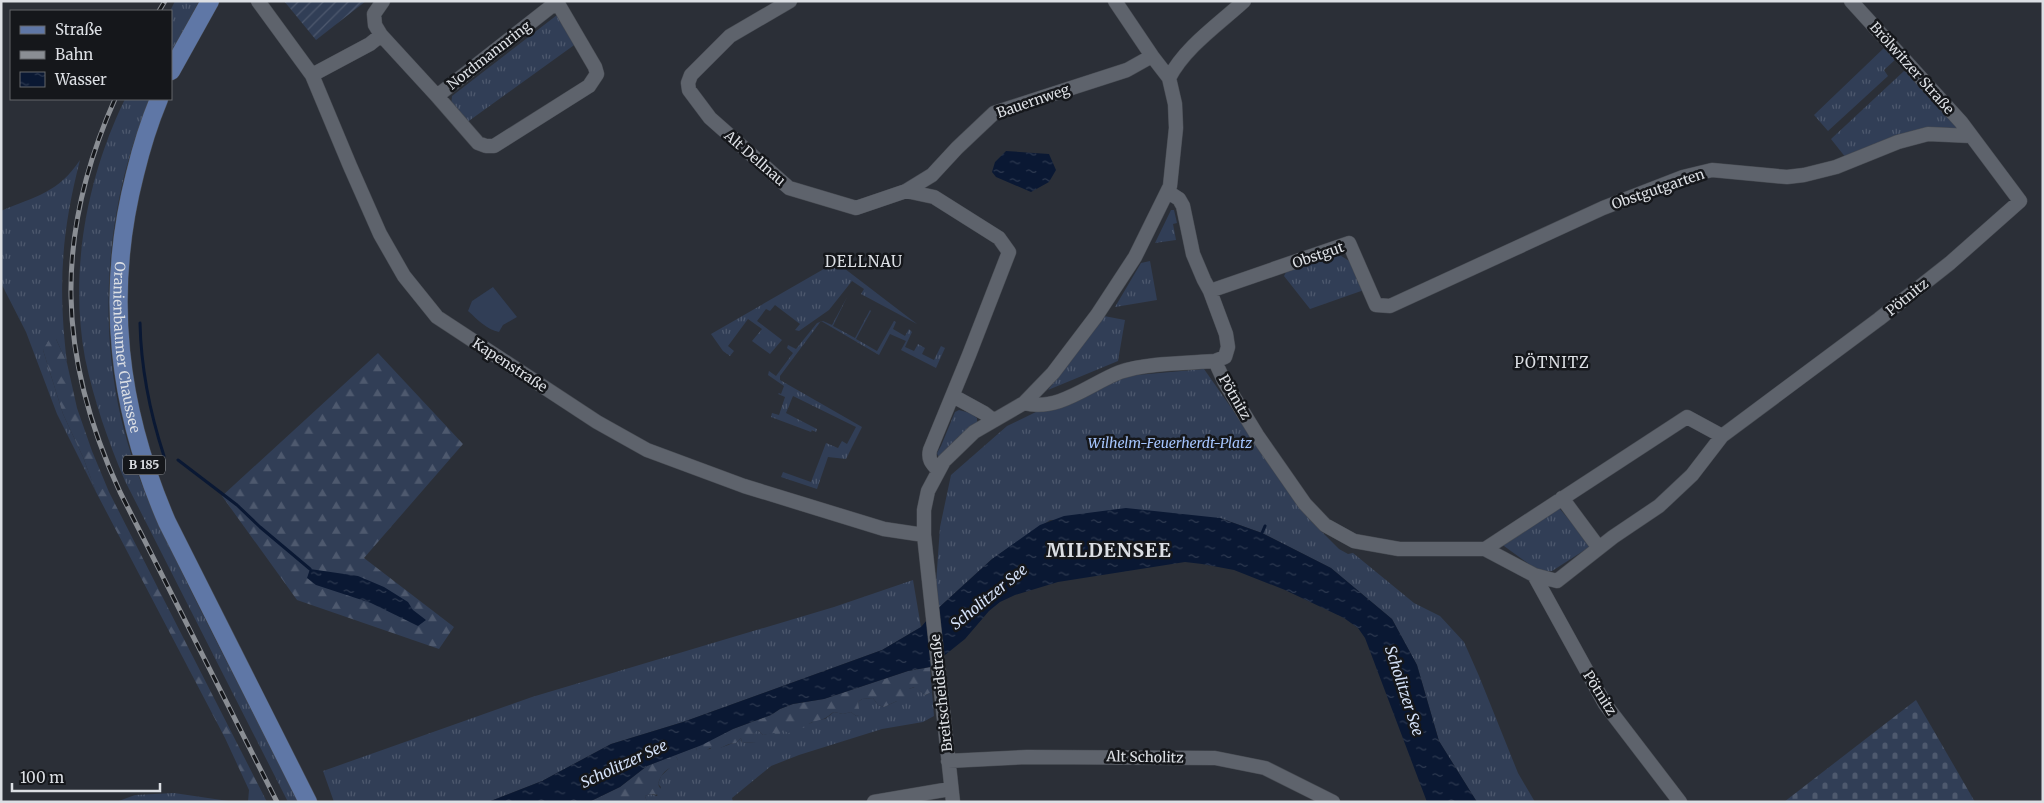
<svg xmlns="http://www.w3.org/2000/svg" width="2044" height="803" font-family="Merriweather,serif">
<style>
.grass{fill:url(#grass-tufts)}
.forest{fill:url(#forest-firs)}
.cemetery{fill:url(#cemetery-stones)}
.garden{fill:url(#garden-furrows)}
.pitch{fill:#313e56}
.water{fill:url(#water-ripples)}
.lines{fill:none;stroke-linecap:round;stroke-linejoin:round}
.stream{stroke:#0a1833;stroke-width:3}
.minor-casing{stroke:#474b52;stroke-width:15}
.major-casing{stroke:#474b52;stroke-width:19}
.minor{stroke:#5e636c;stroke-width:14}
.major{stroke:#5f77a6;stroke-width:18}
.rail-casing{stroke:#8a8e94;stroke-width:5}
.rail{stroke:#15171b;stroke-width:3;stroke-dasharray:9;stroke-linecap:butt}
.labels{text-anchor:middle;stroke-width:5;stroke-linejoin:round;paint-order:stroke}
.shield{fill:#15171b;stroke:#a0a3a8;stroke-width:1}
.shield-label{font-size:12px;font-weight:bold;fill:#dcdfe4}
.street-label{font-size:14px;fill:#dcdfe4;stroke:#15171b}
.park-label{font-size:14px;font-style:italic;fill:#a5c4fc;stroke:#15171b}
.neighbourhood-label{font-size:15px;letter-spacing:1px;fill:#dcdfe4;stroke:#15171b}
.water-label{font-size:15px;font-style:italic;fill:#d5e2f9;stroke:#15171b}
.district-label{font-size:19px;font-weight:bold;letter-spacing:1px;fill:#dcdfe4;stroke:#15171b}
</style>
<defs>
<pattern id="grass-tufts" width="24" height="20" patternUnits="userSpaceOnUse" patternTransform="scale(1.25)"><rect width="24" height="20" fill="#313e56"/><path d="M3 7l-1-3M5 7V3M7 7l1-3M15 17l-1-3M17 17v-4M19 17l1-3" fill="none" stroke="#4e596e"/></pattern>
<pattern id="forest-firs" width="22" height="20" patternUnits="userSpaceOnUse" patternTransform="scale(1.25)"><rect width="22" height="20" fill="#313e56"/><path d="M5 1l3.5 6h-7zM16 11l3.5 6h-7z" fill="#4e596e"/></pattern>
<pattern id="cemetery-stones" width="16" height="16" patternUnits="userSpaceOnUse" patternTransform="scale(1.25)"><rect width="16" height="16" fill="#313e56"/><path d="M2 7V4a2 2 0 0 1 4 0v3zM10 15v-3a2 2 0 0 1 4 0v3z" fill="#4e596e"/></pattern>
<pattern id="garden-furrows" width="10" height="10" patternUnits="userSpaceOnUse" patternTransform="scale(1.25)"><rect width="10" height="10" fill="#313e56"/><path d="M-1 1l2-2M0 10L10 0M9 11l2-2" fill="none" stroke="#4e596e"/></pattern>
<pattern id="water-ripples" width="26" height="14" patternUnits="userSpaceOnUse" patternTransform="scale(1.25)"><rect width="26" height="14" fill="#0a1833"/><path d="M2 4q2-2 4 0t4 0M15 11q2-2 4 0t4 0" fill="none" stroke="#2d3950"/></pattern>
</defs>
<rect width="100%" height="100%" fill="#2b2f37"/>
<path class="grass" d="M175 1H199L171 53 170 11Z
M557 15 577 43 466 123 451 106 452 96Z
M1886 46 1897 58 1884 70 1888 76 1828 131 1814 115Z
M1904 71 1912 73 1959 124 1956 128 1920 132 1846 158 1831 139Z
M125 99H150C108 196 97 314 121 418 137 487 171 550 202 613 234 676 266 739 298 802H288L125 481C108 441 94 401 85 358 69 271 87 177 125 99Z
M80 160C61 234 58 287 67 363L56 339 43 350 63 414 83 457 96 492 57 414 26 332 1 283V211C36 196 58 193 80 160Z
M1171 210H1174L1177 223 1173 224 1176 240 1155 243Z
M1338 254 1351 262 1364 290 1310 309 1284 276 1287 270Z
M1150 261 1157 300 1115 307 1141 263Z
M836 262 917 324 861 294 864 289 852 281 829 310 799 331 795 330 800 324 775 305 770 311 766 309 757 321 782 340 770 354 752 341 762 329 748 319 728 346 734 351 730 356 723 351 711 334Z
M847 297 833 326 855 338 870 310 871 311 856 339 877 351 894 321 896 322 893 329 905 336 909 329 912 332 905 347 914 351 918 344 925 348 922 354 934 360 941 346 945 348 936 368 901 350 906 341 890 334 879 355 821 321 780 376V380L862 427 846 459 828 457 817 489 781 477 783 472 811 482 826 443 838 448 842 441 847 444 856 427 793 396 786 413 817 429 816 432 812 430 811 432 771 417 772 413 779 415 785 397 778 394 779 393 781 394 784 386 768 375 769 371 776 376 793 353 787 348 788 345 796 349 817 323 823 321 832 325Z
M1104 316 1125 320 1118 361 1048 390Z
M1204 369 1310 520 1339 549 1348 554 1353 553 1414 603 1440 616 1464 642 1479 676 1518 773 1535 802H1477L1439 741 1417 665 1392 619 1331 568 1262 533 1220 518 1050 520 992 559 934 612 940 527 951 475 1007 426 1042 409 1126 376Z
M959 410 970 413 977 418V423L958 437 941 456H938L937 453 941 446 955 412Z
M1556 508 1560 509 1591 546 1552 571 1540 572 1504 546 1503 542Z
M913 580 921 627 882 650 683 722 611 744 542 781 488 802H334L323 771 532 697 834 607Z
M915 687 925 695 932 692 934 716 923 722 882 729 799 755 771 766 732 798 733 802H647L645 796 650 794 657 796 661 787 658 784 661 776 678 760 675 755 696 747 697 751C705 749 712 749 719 748 725 747 730 743 736 743L741 738 742 743 756 742 753 735 754 731 758 730 763 735 811 723 816 720 825 719 834 712 843 714 851 712 856 716 859 715 858 702 862 699 873 698 878 705 884 707 897 701 909 689Z
M174 793 235 802H116L135 795Z"/>
<path class="forest" d="M50 338 56 339 67 363 77 408 92 451 109 492 267 802H248L249 790 225 738 96 492 83 457 63 414 43 350Z
M378 353 463 444 364 558 454 627 439 649 297 600 222 496Z
M930 667 932 692 925 695 914 687 909 689V699L903 703 897 701 884 707 878 705 873 698 862 699 858 702 860 715 856 716 851 712 843 714 834 712C830 714 827 718 823 719 816 721 809 722 804 728L797 727 795 732 788 733 783 730 778 736 774 733 763 735 758 730 753 734 757 737 756 742 742 743 741 738 736 743 729 744 714 751 710 748 705 751H697L696 747 733 729 771 715 780 709 793 704 824 699 908 671Z
M675 755 678 760 677 765C667 768 661 773 658 784L663 794 660 795 650 794 645 796 647 802H589L620 787 647 766Z"/>
<path class="cemetery" d="M1916 700 1975 802H1784Z"/>
<path class="garden" d="M284 1H366L316 40Z"/>
<path class="pitch" d="M493 287 517 317 503 325 499 332C487 330 477 319 468 311L472 301Z"/>
<path class="water" d="M1006 151 1049 154 1056 170 1049 182 1031 192 996 177 992 172 995 162Z
M1126 508 1220 518 1262 533 1331 568 1392 619 1417 665 1439 741 1477 802H1427L1365 638 1358 628 1344 618 1285 590 1234 570 1202 564 1185 562 1058 582 1015 595 1000 602 989 611 965 639 930 667 908 671 824 699 793 704 780 709 771 715 733 729 702 745 647 766 620 787 589 802H488L542 781 611 744 683 722 882 650 921 627 934 612 992 559 1040 525 1064 516Z
M310 569 358 576 384 587 408 602 413 610 426 620 418 626 371 603 316 585 307 578Z"/>
<g class="lines">
<path class="stream" d="M140 323C141 368 150 413 164 456
M178 460 237 505 260 527 310 569
M1262 533 1265 526"/>
<defs>
<path id="minor" d="M258 1 312 75 350 166 380 234 404 276 437 317 597 422 647 450 744 486 884 529 924 535
M383 1 374 14 375 25 381 35 437 96 558 1
M790 1 730 36 691 75 688 83 689 90 710 118 789 188 856 208 906 191 934 197 999 238 1009 252 969 355 930 450C928 459 931 463 938 470
M312 75 370 44 381 35
M1169 78C1185 47 1219 24 1244 1
M437 96 478 143 486 146H494L589 86 597 74 595 67 557 2
M906 191 932 175 957 148 994 113 1127 70 1152 56
M1210 291 1349 243 1376 305 1390 306 1603 208 1683 177 1712 170 1787 177 1804 175 1836 167 1898 142 1928 134 1971 136
M1215 361 1224 381 1257 435 1305 504 1325 525 1354 541 1399 549H1485L1534 575 1557 581 1613 537 1659 506 1692 475 1722 436 1879 319 1950 263 2020 201 1961 122 1851 1
M953 396 984 413 993 420
M1024 403C1059 412 1089 384 1120 372 1145 363 1188 363 1215 361L1225 357 1228 347 1226 334 1210 291 1204 280 1193 254 1183 206 1179 199 1168 192
M1562 498 1599 548
M1485 549 1687 417 1722 436
M1534 575 1605 704 1680 802
M948 761 1027 757 1215 758 1265 768 1333 802
M874 802 950 789
M953 802 924 535V510L928 491 944 461 974 432 1024 403 1053 373 1097 315 1135 257 1170 186 1176 128 1175 104 1169 78 1152 56 1115 1"/>
<g id="major">
<path d="M171 71 210 1"/>
<path id="s1" d="M159 99C149 123 141 149 135 174 104 295 118 409 167 522L308 802"/>
</g>
</defs>
<use href="#minor" class="minor-casing"/>
<use href="#major" class="major-casing"/>
<use href="#minor" class="minor"/>
<use href="#major" class="major"/>
<defs>
<path id="rail" d="M159 11 165 1
M115 99C54 236 57 356 120 492L277 802"/>
</defs>
<use href="#rail" class="rail-casing"/>
<use href="#rail" class="rail"/>
</g>
<g class="labels">
<rect class="shield" x="123" y="455.5" width="42" height="19" rx="4"/>
<g class="shield-label">
<text x="144" y="469">B 185</text>
</g>
<g class="street-label">
<text transform="translate(489 55) rotate(-38)" y="5">Nordmannring</text>
<text transform="translate(1912 68) rotate(48)" y="5">Brölwitzer Straße</text>
<text transform="translate(1033 101) rotate(-19)" y="5">Bauernweg</text>
<text transform="translate(755 158) rotate(41)" y="5">Alt Dellnau</text>
<text transform="translate(1658 189) rotate(-19)" y="5">Obstgutgarten</text>
<text transform="translate(1318 255) rotate(-19)" y="5">Obstgut</text>
<text transform="translate(1907 297) rotate(-39)" y="5">Pötnitz</text>
<text dy="5" stroke="none"><textPath href="#s1" startOffset="254">Oranienbaumer Chaussee</textPath></text>
<text transform="translate(510 365) rotate(33)" y="5">Kapenstraße</text>
<text transform="translate(1235 397) rotate(60)" y="5">Pötnitz</text>
<text transform="translate(941 693) rotate(-96)" y="5">Breitscheidstraße</text>
<text transform="translate(1600 693) rotate(58)" y="5">Pötnitz</text>
<text transform="translate(1145 757) rotate(1)" y="5">Alt Scholitz</text>
</g>
<g class="park-label">
<text x="1170" y="448">Wilhelm-Feuerherdt-Platz</text>
</g>
<g class="neighbourhood-label">
<text x="864" y="267">DELLNAU</text>
<text x="1552" y="368">PÖTNITZ</text>
</g>
<g class="water-label">
<text transform="translate(989 597) rotate(-39)" y="5">Scholitzer See</text>
<text transform="translate(1404 691) rotate(72)" y="5">Scholitzer See</text>
<text transform="translate(624 764) rotate(-25)" y="5">Scholitzer See</text>
</g>
<g class="district-label">
<text x="1109" y="557">MILDENSEE</text>
</g>
</g>
<rect width="2044" height="803" fill="none" stroke="#dcdfe4" stroke-width="5"/>
<rect x="10" y="10" width="162" height="90" fill="#15171b" stroke="#65676b"/>
<rect x="20" y="26" width="25" height="8" fill="#5f77a6" stroke="#65676b"/>
<text x="55" y="35" font-size="15" fill="#dcdfe4">Straße</text>
<rect x="20" y="51" width="25" height="8" fill="#8a8e94" stroke="#65676b"/>
<text x="55" y="60" font-size="15" fill="#dcdfe4">Bahn</text>
<rect x="20" y="72" width="25" height="15" fill="url(#water-ripples)" stroke="#65676b"/>
<text x="55" y="85" font-size="15" fill="#dcdfe4">Wasser</text>
<path d="M12 783v8h148v-8" fill="none" stroke="#dcdfe4" stroke-width="2.5"/>
<text x="20" y="783" font-size="15" fill="#dcdfe4" stroke="#15171b" stroke-width="4" paint-order="stroke">100 m</text>
</svg>
